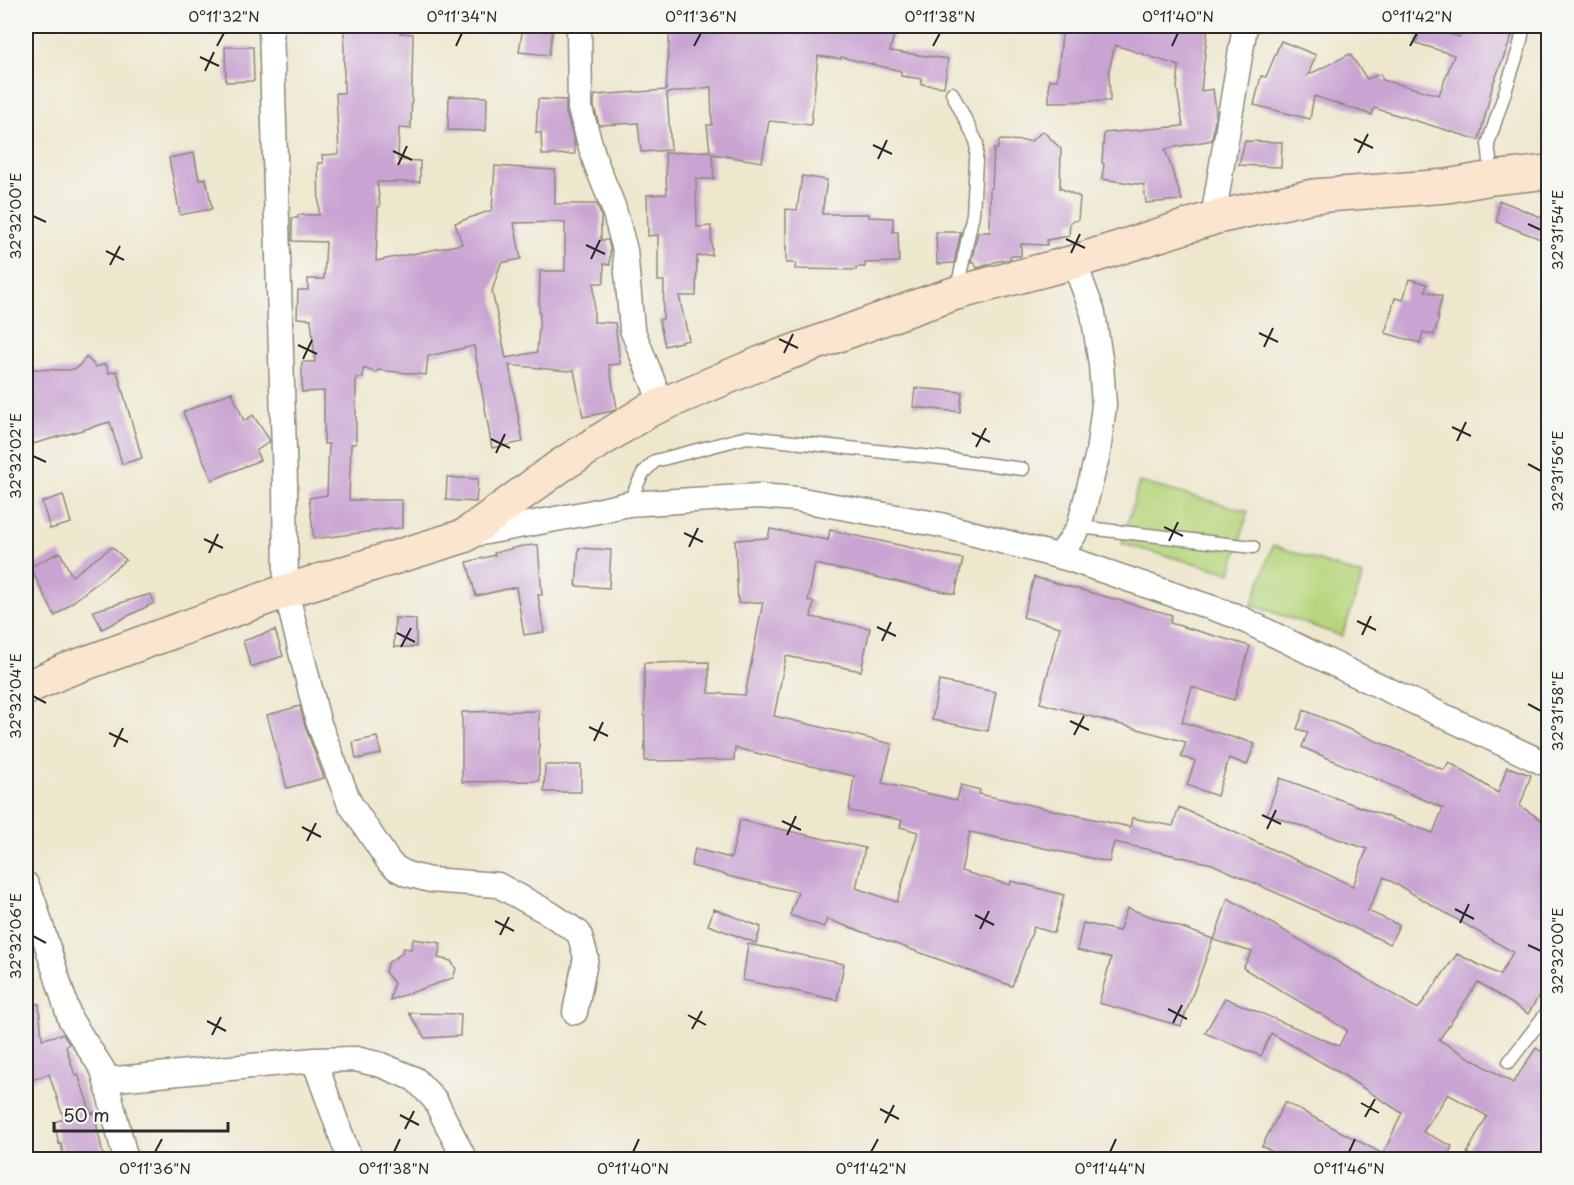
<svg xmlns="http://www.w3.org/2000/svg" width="1574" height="1185" font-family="'Playpen Sans',sans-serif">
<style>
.green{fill:#b6d57c;stroke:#708054;stroke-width:1.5}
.building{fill:#c9a3d2;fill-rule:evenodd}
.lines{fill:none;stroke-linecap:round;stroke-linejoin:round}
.lane-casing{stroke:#8c897c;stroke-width:15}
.street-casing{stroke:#8c897c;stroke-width:27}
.secondary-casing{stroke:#8c897c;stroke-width:36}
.lane{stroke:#fff;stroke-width:12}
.street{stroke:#fff;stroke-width:24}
.secondary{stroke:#fce5cf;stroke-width:33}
.ticks{fill:none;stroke:#2b2b2b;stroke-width:2}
.neatline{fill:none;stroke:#2b2b2b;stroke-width:2}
.ticks-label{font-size:15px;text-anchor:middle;fill:#2b2b2b}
</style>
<rect width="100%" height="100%" fill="#f6f6f2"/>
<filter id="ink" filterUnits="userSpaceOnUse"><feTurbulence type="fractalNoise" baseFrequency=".0167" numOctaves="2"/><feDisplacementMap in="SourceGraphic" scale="12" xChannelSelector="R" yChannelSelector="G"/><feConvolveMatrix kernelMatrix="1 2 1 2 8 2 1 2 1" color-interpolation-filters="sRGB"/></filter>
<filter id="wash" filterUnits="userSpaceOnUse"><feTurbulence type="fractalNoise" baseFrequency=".008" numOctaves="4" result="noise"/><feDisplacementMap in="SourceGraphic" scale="24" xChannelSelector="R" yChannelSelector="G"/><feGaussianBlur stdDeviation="1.35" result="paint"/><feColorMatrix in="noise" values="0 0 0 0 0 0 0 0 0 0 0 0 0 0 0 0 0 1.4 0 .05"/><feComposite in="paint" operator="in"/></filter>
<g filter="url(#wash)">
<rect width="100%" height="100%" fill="#eee7ce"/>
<path class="green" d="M1139 482 1248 511 1231 573 1122 544Z
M1273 545 1363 576 1342 636 1252 605Z"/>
<g id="blocks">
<path class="building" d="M523 26H553L549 55 519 52Z
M670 26H896L890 51 948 59 944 87 921 84 922 79 901 76V71L841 57V59L818 56 811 125 769 121 762 162 712 154 714 179H696L697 227 711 226 712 255 697 256 696 296H679L689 340 665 346 659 320 663 319 664 281H658V235L648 236 647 195 667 194 665 153 710 151 707 125H712L711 87 667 93 671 150 641 152 638 123 599 125 594 107V100L595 95 666 90Z
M1063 26H1208L1201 91 1213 89 1216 111 1212 140 1165 149 1182 200 1146 203 1144 185 1102 179 1104 164 1102 163 1104 133 1183 126 1177 88 1179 66 1115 45 1109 70 1110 101 1049 102V80H1057Z
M1422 26 1459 37 1463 26H1516L1493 84 1479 140 1374 108 1372 115 1314 96 1310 119 1254 105 1261 76 1266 77 1281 41 1316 55 1308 75 1350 54 1367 79 1380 74 1383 80 1439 95 1454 55 1416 43Z
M344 27 400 29V33L413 34 411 129 399 128 398 160 420 161V182H377L380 206 378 207 376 261 462 244 455 223 492 210 495 166 555 170V204H597L601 216V240H608L610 248V265L604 264V283H594V322L615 323 620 364 609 365 617 408 613 411 583 417 574 370 567 371 509 365 523 442 492 448 474 346 428 356 426 375 378 370 377 373 363 368V378H356V444H351L349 500H402V528L390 529 314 539 309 498 327 495 329 444H324V391L302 392V362H315L311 319 297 318 298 290H308V279H324L326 242 292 241V218H298V215H319L318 163H323L322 155 339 154 336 93H344ZM559 222 565 223V271H540L539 313H540L537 352 506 358 492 291 501 263 521 259 514 223Z
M225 47H253L254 81 226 82Z
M449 96 487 97 486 131 448 130Z
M538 99 566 100V113L574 140 575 154 542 155 541 133H536Z
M1043 131 1061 149 1060 188 1080 197 1078 220 1070 222 1069 236 1047 240V245L1021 244V256H1010L1011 259 994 262 991 264 977 268 974 263H971L978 232H990V188H992L994 149H998L999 140 1031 141Z
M1245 141 1282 142 1281 167 1239 165Z
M194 153 199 180 206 178 212 209 180 215 169 158Z
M802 176 827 180 822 214H869V217L893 218V232H898L899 262 865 263V267H856V270L795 269 796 263H786V209L797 210Z
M1499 200 1548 220V242L1497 222Z
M936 232H961L954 263 937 264Z
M1409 279 1427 284 1425 291 1442 296 1437 317H1439L1434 335 1423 332 1420 343 1385 333 1395 298 1403 300Z
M86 357 96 367 106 364 109 373 117 371 142 458 122 464 110 422 26 446V369L69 370 77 368Z
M915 388 962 392 960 412 913 407Z
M232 392 244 421 253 415 269 439V442L256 451 260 460 212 480 183 412Z
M447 477 478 479 476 502 446 500Z
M63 495 71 523 50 529 42 502Z
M770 529 828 540 830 530 963 559 955 594 815 564 808 601 814 602 811 617 870 628 861 671 786 656 774 716 892 744 882 783 957 800 961 785 980 790 979 794 1130 827 1132 818 1173 826 1179 807 1353 886 1367 849 1267 814 1280 778 1433 833 1443 808 1302 747 1308 732 1297 729 1304 710 1444 770 1449 762 1498 793 1507 767 1531 775 1520 806 1548 824V981L1528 1014 1478 982 1439 1040 1513 1083 1536 1048 1548 1056V1160H1478L1467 1153 1487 1116 1448 1094 1423 1132 1452 1146 1446 1160H1440L1425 1153 1422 1159 1288 1160 1262 1146 1285 1102 1383 1154 1402 1113 1340 1073 1271 1033 1261 1056 1205 1033 1225 998 1339 1046 1347 1030 1243 968 1252 952 1214 940 1228 898 1418 1009 1457 954 1500 975 1513 952 1384 877 1368 911 1399 925 1390 944 1212 864 1114 842 1109 862 970 832 961 871 1010 885 1011 881 1064 895 1054 933 1034 927 1012 986 827 919 824 927 790 915 798 892 727 876V875L691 866 695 849 731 858 740 820 865 848 856 888 897 902 918 832 900 827 902 820 849 811 854 776 735 748 734 760 645 761 644 663 709 662V693L745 695 763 602 738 603 735 540 768 538Z
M538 545 542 595H538L544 632 524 635 516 587 476 596 467 562 495 555 494 553 522 546Z
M112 547 126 560 55 616 30 567 60 552 72 576Z
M579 548 611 550 609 588 576 586Z
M1034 577 1172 615 1170 623 1250 646 1234 700 1192 687 1182 722 1238 739V738L1255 744 1247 765 1229 758 1217 796 1187 785 1195 761 1181 757 1186 742 1040 703 1060 627 1023 617Z
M151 594 154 603 102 629 93 611Z
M395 618 416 619V647H394Z
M275 630 283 656 251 667 243 641Z
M939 681 996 692 988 731 932 720Z
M300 706 305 726 324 778 287 788 267 715Z
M539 711V781L462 782V712Z
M377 737 381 754 356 759 353 742Z
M545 765H581V792H544Z
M1127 908 1213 939 1181 1026 1099 1003 1111 958 1077 950 1083 923 1119 931Z
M714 909 761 927 756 943 708 925Z
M413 939 441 943 438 958 451 961 456 969 453 978 390 1000 394 983 385 972 388 963 402 953 403 948 411 949Z
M748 944 844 964 837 1000 743 980Z
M39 1004 42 1039 63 1034 69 1044 66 1047 75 1075 78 1074 91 1113 94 1112 104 1160H64L61 1143 59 1144 54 1122 64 1119 49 1074 31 1080 26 1063V1005Z
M409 1013 461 1014 460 1036 425 1038Z"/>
</g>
</g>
<g filter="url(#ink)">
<use href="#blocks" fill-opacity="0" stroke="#8c897c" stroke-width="1.5"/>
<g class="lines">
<defs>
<path id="lane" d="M952 93 977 143 973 214 957 289
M1492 176 1488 144 1519 49 1524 26
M628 504 643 473 655 461 747 437 941 458 1023 469
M1079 527 1253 547
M1509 1062 1548 1011"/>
<path id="street" d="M271 26 285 484 286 591 318 721 349 802 389 862 396 868 407 874 430 880 498 885 549 913 579 933 586 957 575 1012
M579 26 580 109 595 161 613 206 625 250 632 329 662 405
M1213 218 1245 26
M470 535 593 512 628 504 759 496 796 499 941 525 1069 559 1236 616 1344 669 1548 765
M1060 556 1079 527 1098 453 1104 405 1101 365 1093 313 1074 262
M26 884 34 903 70 1019 103 1070 126 1160
M314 1060 350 1160
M106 1080 314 1060 356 1059 381 1065 415 1079 435 1100 465 1160"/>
<path id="secondary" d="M26 688 64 671 286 591 464 536 560 466 647 411 761 363 918 306 956 293 1074 262 1213 218 1313 196 1447 186 1492 178 1548 172"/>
</defs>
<use href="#lane" class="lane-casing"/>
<use href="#street" class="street-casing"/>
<use href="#secondary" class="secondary-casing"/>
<use href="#lane" class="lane"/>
<use href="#street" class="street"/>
<use href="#secondary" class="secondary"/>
</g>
</g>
<path class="ticks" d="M217 46 224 33M456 46 462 33M694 46 701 33M933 46 940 33M1172 46 1178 33M1410 46 1417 33M200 57 219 66M205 71 214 52M1354 139 1373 148M873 145 892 154M393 151 412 160M1358 153 1368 134M878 159 887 140M398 165 407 146M33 216 46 222M1528 224 1541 230M1066 239 1085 248M586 245 605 254M106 251 124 260M1071 253 1080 234M591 259 600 240M110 265 120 246M1259 333 1278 342M779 339 798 348M298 345 317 354M1264 347 1273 328M784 353 793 334M303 359 312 340M1452 427 1471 436M972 433 990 442M491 439 510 448M1457 441 1466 422M976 447 986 428M496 453 505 434M33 456 46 462M1528 464 1541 471M1164 527 1183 536M684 533 703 542M204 539 223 548M1169 541 1178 522M689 547 698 528M209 553 218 534M1357 621 1376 630M877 627 896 636M397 633 415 642M1362 635 1371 616M882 641 891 622M401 647 411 628M33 696 46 703M1528 704 1541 711M1070 721 1089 730M589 727 608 736M109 733 128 742M1074 735 1084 716M594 741 603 722M114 747 123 728M1262 815 1281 824M782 821 801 830M302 827 321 837M1267 829 1276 810M787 835 796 816M307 841 316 823M1455 909 1474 919M975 915 994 925M495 921 514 931M1460 923 1469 904M980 929 989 911M500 935 509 917M33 936 46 943M1528 945 1541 951M1168 1009 1187 1019M688 1015 706 1025M207 1021 226 1031M1173 1023 1182 1005M692 1029 702 1011M212 1035 221 1017M1361 1103 1379 1113M880 1109 899 1119M400 1115 419 1125M1365 1117 1375 1099M885 1123 894 1105M405 1129 414 1111M155 1152 162 1139M394 1152 400 1139M633 1152 639 1139M871 1152 878 1139M1110 1152 1116 1139M1349 1152 1355 1139"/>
<rect width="1574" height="1185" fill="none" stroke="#f6f6f2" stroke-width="66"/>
<path d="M54 1122v9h174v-9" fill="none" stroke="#2b2b2b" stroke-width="3"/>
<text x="63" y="1122" font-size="18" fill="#2b2b2b" stroke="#f6f6f2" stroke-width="4.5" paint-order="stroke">50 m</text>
<rect x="33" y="33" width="1508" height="1119" class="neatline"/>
<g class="ticks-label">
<text x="224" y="22">0°11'32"N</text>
<text x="462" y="22">0°11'34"N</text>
<text x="701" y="22">0°11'36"N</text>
<text x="940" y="22">0°11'38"N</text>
<text x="1178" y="22">0°11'40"N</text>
<text x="1417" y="22">0°11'42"N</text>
<text transform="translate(16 216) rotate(-90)" y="5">32°32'00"E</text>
<text transform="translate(1558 230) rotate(-90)" y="5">32°31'54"E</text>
<text transform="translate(16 456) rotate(-90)" y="5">32°32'02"E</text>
<text transform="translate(1558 471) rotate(-90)" y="5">32°31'56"E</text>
<text transform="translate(16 696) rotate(-90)" y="5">32°32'04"E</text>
<text transform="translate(1558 711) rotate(-90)" y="5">32°31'58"E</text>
<text transform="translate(16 936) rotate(-90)" y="5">32°32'06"E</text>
<text transform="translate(1558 951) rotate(-90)" y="5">32°32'00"E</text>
<text x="155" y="1174">0°11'36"N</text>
<text x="394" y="1174">0°11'38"N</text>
<text x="633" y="1174">0°11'40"N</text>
<text x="871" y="1174">0°11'42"N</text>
<text x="1110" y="1174">0°11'44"N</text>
<text x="1349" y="1174">0°11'46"N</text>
</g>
</svg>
